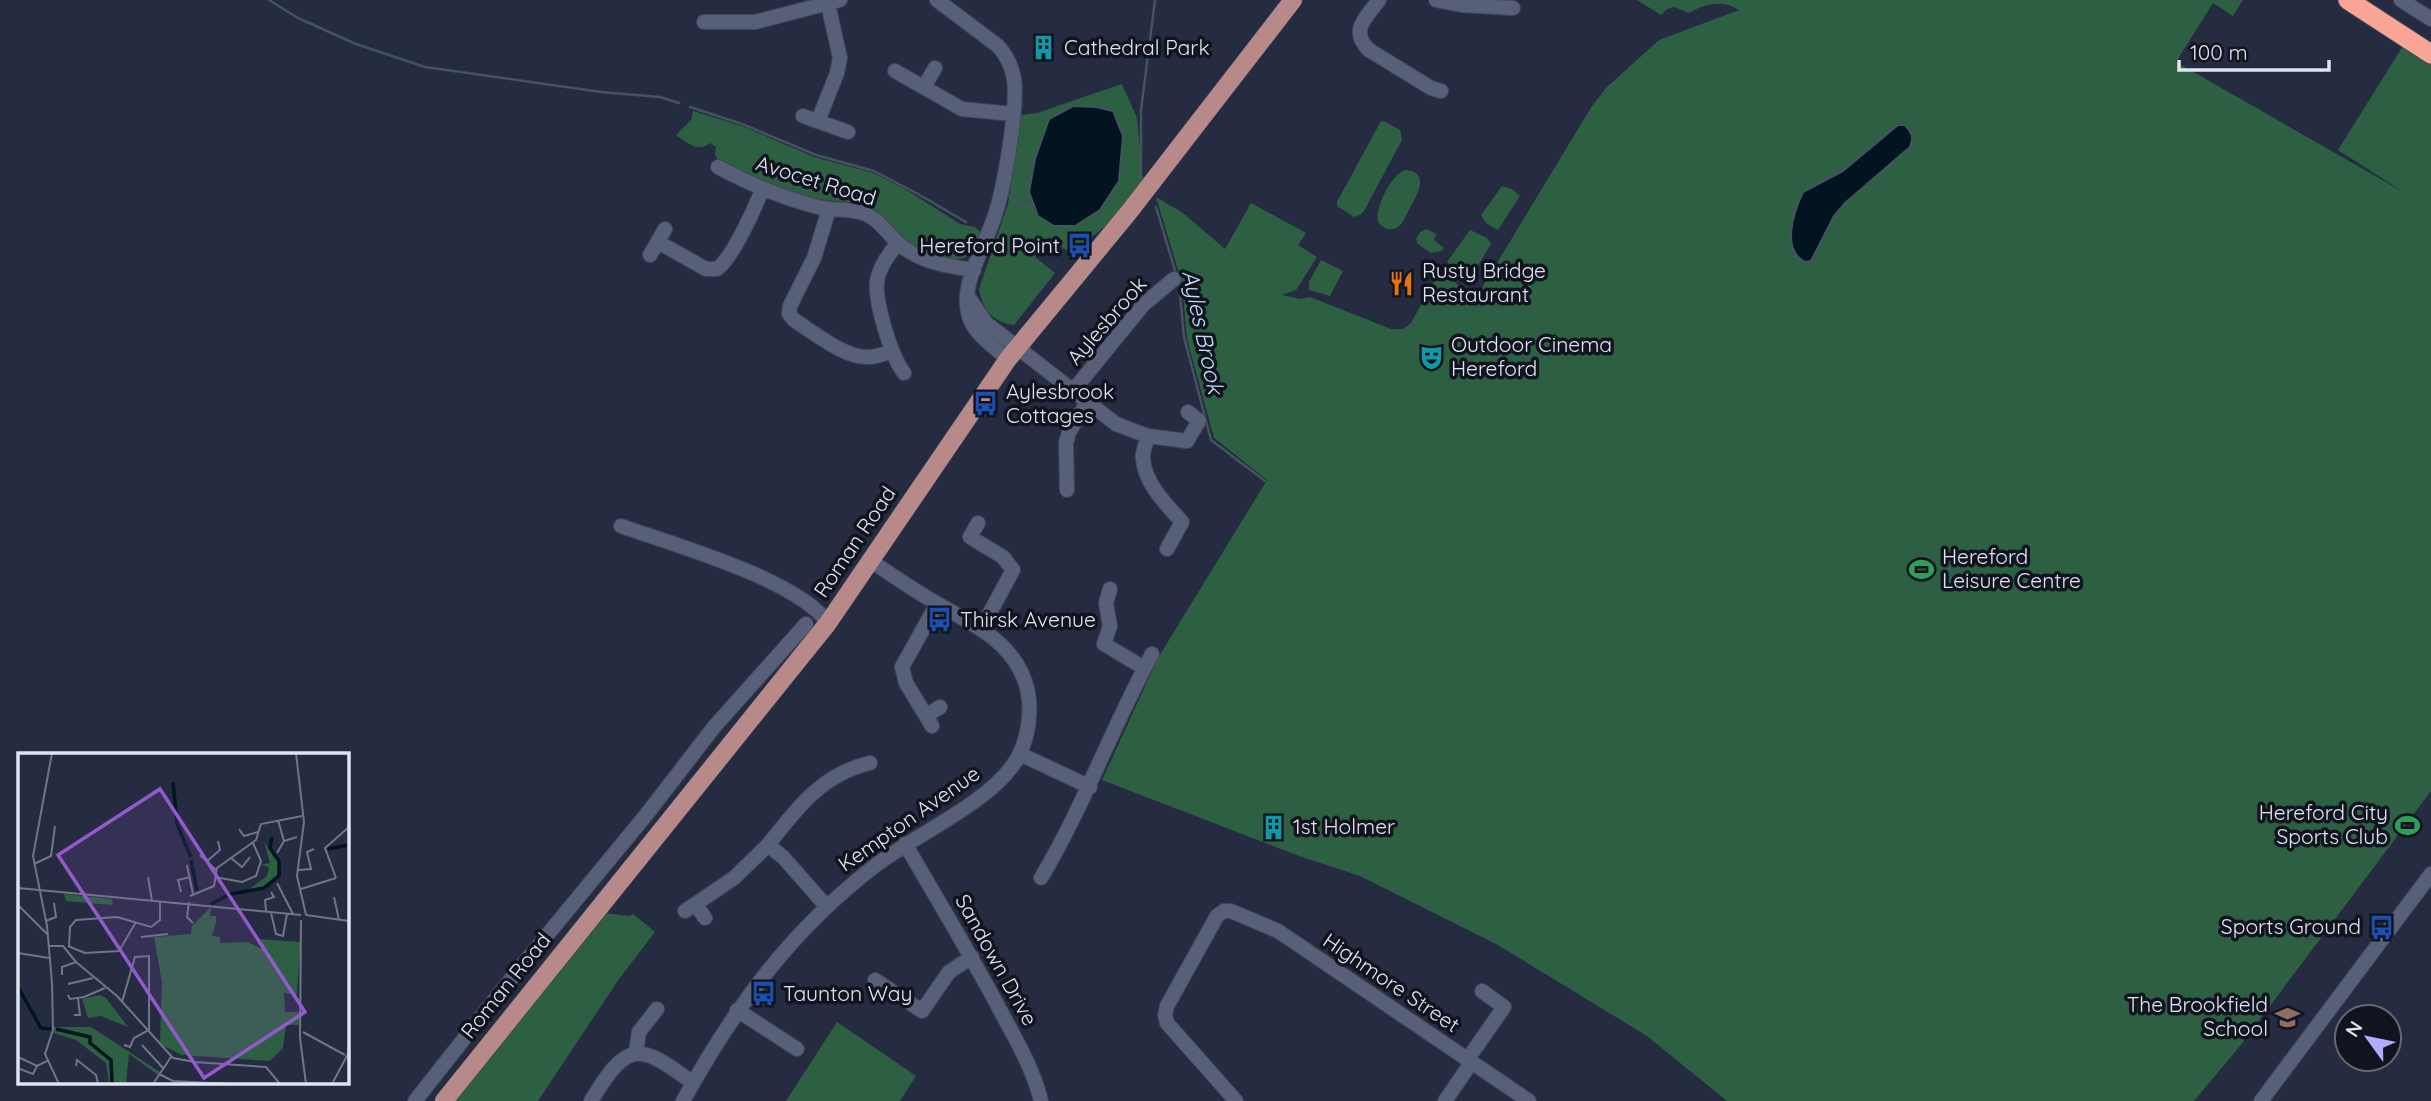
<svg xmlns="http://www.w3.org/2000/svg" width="2431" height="1101" font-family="Quicksand,sans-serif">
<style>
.green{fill:#2d6043;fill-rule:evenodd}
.water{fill:#011420;stroke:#445360;stroke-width:2}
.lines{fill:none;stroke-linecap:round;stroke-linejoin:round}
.stream{stroke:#445360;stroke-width:2.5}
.minor-casing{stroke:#414558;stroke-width:16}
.major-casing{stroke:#414558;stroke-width:19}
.highway-casing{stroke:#414558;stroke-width:21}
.minor{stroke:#585f78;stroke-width:14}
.major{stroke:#b88989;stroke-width:18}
.highway{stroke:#f8a595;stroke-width:19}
.labels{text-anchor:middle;stroke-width:7;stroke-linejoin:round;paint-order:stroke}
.poi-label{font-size:21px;fill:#e0e5f4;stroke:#11141e;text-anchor:start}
.street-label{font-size:21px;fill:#e0e5f4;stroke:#11141e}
.water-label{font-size:23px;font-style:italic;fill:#bcdff7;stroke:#11141e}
.inset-river{fill:none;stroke:#011420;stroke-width:3.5}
.inset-road{fill:none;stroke:#707589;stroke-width:2}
.view{fill:#945acc;fill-opacity:0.15;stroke:#945acc;stroke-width:3.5}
.inset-edge{fill:none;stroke:#e0e5f4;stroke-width:3.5}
</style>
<rect width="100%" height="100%" fill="#252b41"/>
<path class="green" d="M1637 0H2243L2233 16 2213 3 2176 62 2405 193 2338 150 2403 46 2431 64V791L2240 1046 2194 1101H1727L1647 1036 1498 945 1360 876 1299 856 1102 780 1158 658 1267 480 1214 438 1187 339 1182 283 1156 197 1183 213 1225 249 1251 203 1306 233 1298 245 1317 257 1296 290 1282 295 1301 299 1310 297 1391 329H1403L1411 323 1437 276 1455 282 1482 307 1480 297 1483 286 1592 106 1606 88 1659 40 1739 10C1723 0 1706 3 1689 13L1675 7 1667 9 1661 15Z
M1122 84 1137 118 1143 181 1112 221 1084 243 1081 242 1072 255 1050 237 1035 257 1055 273 1014 325C992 322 983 310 979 289L1008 204 1021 115 1037 113ZM1049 119 1054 226C1049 223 1043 221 1040 217 1017 195 1040 144 1049 119Z
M693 111 742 126 814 157 874 173 905 189 960 224 975 227 981 232C977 243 973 258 959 259 940 260 918 250 904 238 891 227 885 213 868 206 854 200 840 203 826 200 788 195 753 178 720 159L718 161 715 154 716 147 710 143C697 153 688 143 676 135L691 120Z
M1381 121 1386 122 1400 130 1402 140 1364 211 1360 215 1354 217 1337 206V202Z
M1405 170C1431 172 1417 195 1410 208 1406 214 1404 223 1398 227 1390 232 1383 228 1378 222 1375 207 1391 175 1405 170Z
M1502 186 1512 189 1520 196 1498 230 1486 223 1481 215Z
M1427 229 1436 234 1434 240 1444 248 1441 251 1431 253 1418 244 1416 239 1420 232Z
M1470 230 1487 238 1491 244 1473 274C1462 275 1455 269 1447 262Z
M1321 260 1343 271 1330 296 1309 290V282Z
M604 913 629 916 633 914 655 932 619 979 538 1101H456Z
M837 1022 916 1076 900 1101H786Z"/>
<path class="water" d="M1073 106 1096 107 1113 111 1123 136 1119 181 1100 210 1075 226H1054L1038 216 1029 192 1035 159 1049 119Z
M1898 125H1905C1912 133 1914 137 1910 147L1845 203 1834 216 1811 261 1805 262C1781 250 1793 213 1803 192L1843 171Z"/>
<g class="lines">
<path class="stream" d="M269 0 298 18 356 44 425 67 601 92 660 97 679 103
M690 107 742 124 816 155 874 171 918 194 966 222
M1141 177V110L1155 0
M1009 196 1020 206H1034
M1156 207 1176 274
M1179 284 1184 337 1211 440 1265 481"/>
<defs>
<path id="minor" d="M937 0 998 46C1007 56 1012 66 1014 79 1018 108 1004 190 994 218 985 246 959 286 969 316 974 334 994 347 1008 359
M1379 0C1366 18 1349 30 1369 50L1431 88 1441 91
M1436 0 1461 5 1513 8
M2401 0 2431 19
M704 22H755L840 0
M895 71 962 109 1013 114
M924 87 935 68
M803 116 848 132
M818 121 837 73 840 58 828 4
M718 167C750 184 782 198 818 207 834 211 850 208 866 214 880 220 887 233 898 243 919 262 947 266 974 270
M829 209 814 258 790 306 789 314 794 320C813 332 846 359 869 357 877 357 884 354 891 351
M658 242 706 269H717C733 257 754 210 762 190
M898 243C889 254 879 267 877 282 875 303 891 356 904 373
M650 255 665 229
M969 298 986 323 1116 424 1148 436 1187 441 1199 421 1188 412
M1072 392 1143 305 1174 279
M1148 436C1146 443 1142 452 1143 459 1145 484 1166 504 1182 522L1167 549
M1067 490 1066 443 1069 432 1087 403
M978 523 970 537 1003 557 1013 570 981 629
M621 526C674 545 797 579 828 623
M1110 589 1106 603 1110 626 1104 644 1144 668
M926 716 940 707
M932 726 906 683 902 667 937 604
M1020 754 1090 787
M905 844C937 898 969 952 999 1008 1015 1038 1033 1068 1041 1101
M768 845C796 809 822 774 870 763
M1041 878C1084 806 1112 727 1152 654
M696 905 705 918
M685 911 734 878 768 845 783 857 827 907
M875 980 922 1011 949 972 972 957
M737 1010 797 1049
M636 1052 639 1032 657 1009
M1467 1060 1504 1007 1482 991
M415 1101 515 974 646 815 714 727 806 624
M591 1101C627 1042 637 1041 693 1083
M683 1101C735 1007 790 931 876 865 915 835 986 804 1013 765 1030 741 1035 701 1022 674 1006 638 970 623 938 604 915 591 893 576 871 561
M1236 1101 1167 1023 1165 1015 1167 1006 1217 916 1224 911H1231L1278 931 1529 1101
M1445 1101 1471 1063
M2261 1101 2431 874"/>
<path id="major" d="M444 1101 828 623 1008 359 1129 212 1293 0"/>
<path id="highway" d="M2348 0 2431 54"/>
</defs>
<use href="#minor" class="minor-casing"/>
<use href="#major" class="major-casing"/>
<use href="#highway" class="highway-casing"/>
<use href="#minor" class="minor"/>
<use href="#major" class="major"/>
<use href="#highway" class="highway"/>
</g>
<defs>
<symbol id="building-bare" viewBox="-9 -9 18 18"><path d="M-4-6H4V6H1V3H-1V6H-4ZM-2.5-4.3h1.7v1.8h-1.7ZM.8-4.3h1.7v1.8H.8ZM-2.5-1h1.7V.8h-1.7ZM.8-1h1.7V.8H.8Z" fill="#0f9aa8" stroke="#11141e" stroke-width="2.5" paint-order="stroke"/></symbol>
<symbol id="bus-bare" viewBox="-9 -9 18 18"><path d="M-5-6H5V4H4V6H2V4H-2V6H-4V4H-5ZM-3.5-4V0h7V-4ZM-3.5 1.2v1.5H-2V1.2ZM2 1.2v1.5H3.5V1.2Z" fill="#1a4fb4" stroke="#11141e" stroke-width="2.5" paint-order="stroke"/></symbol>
<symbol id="restaurant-bare" viewBox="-9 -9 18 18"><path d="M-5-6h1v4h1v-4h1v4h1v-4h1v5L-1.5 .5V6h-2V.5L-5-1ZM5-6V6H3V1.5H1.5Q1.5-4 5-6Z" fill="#e8710a" stroke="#11141e" stroke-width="2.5" paint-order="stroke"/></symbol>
<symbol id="theatre-bare" viewBox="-9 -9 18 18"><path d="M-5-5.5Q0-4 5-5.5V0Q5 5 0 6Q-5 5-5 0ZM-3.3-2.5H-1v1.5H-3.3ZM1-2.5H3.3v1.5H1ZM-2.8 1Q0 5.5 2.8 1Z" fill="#0f9aa8" stroke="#11141e" stroke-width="2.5" paint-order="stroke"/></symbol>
<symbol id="stadium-bare" viewBox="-9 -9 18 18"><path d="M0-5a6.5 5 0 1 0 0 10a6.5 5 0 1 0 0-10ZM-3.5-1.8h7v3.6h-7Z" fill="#2e9e5b" stroke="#11141e" stroke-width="2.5" paint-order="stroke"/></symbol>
<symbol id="school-bare" viewBox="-9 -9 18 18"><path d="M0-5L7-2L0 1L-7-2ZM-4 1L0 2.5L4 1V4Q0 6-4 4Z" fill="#8d6e63" stroke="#11141e" stroke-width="2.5" paint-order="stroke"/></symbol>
</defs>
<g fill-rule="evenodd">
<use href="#building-bare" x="1026" y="30" width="35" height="35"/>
<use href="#bus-bare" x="1062" y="228" width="35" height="35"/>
<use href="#restaurant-bare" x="1384" y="266" width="35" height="35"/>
<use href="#theatre-bare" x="1414" y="340" width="35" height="35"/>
<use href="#bus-bare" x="968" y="386" width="35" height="35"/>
<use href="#stadium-bare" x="1904" y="552" width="35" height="35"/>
<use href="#bus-bare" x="922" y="602" width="35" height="35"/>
<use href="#stadium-bare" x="2390" y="808" width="35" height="35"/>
<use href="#building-bare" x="1256" y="810" width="35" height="35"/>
<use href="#bus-bare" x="2364" y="910" width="35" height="35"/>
<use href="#bus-bare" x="746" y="976" width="35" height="35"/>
<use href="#school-bare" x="2270" y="1000" width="35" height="35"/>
</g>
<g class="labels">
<g class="poi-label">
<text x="1064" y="55">Cathedral Park</text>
<text x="1060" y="253" text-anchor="end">Hereford Point</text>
<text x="1422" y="278">Rusty Bridge<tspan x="1422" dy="24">Restaurant</tspan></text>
<text x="1451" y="352">Outdoor Cinema<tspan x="1451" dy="24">Hereford</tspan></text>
<text x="1006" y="399">Aylesbrook<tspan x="1006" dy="24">Cottages</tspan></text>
<text x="1942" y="564">Hereford<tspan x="1942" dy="24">Leisure Centre</tspan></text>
<text x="960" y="627">Thirsk Avenue</text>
<text x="2388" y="820" text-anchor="end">Hereford City<tspan x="2388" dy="24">Sports Club</tspan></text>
<text x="1293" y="834">1st Holmer</text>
<text x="2361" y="934" text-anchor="end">Sports Ground</text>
<text x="783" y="1001">Taunton Way</text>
<text x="2268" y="1012" text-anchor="end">The Brookfield<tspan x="2268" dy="24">School</tspan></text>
</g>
<g class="street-label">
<text transform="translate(816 181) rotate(17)" y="7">Avocet Road</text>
<text transform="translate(1107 321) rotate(-49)" y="7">Aylesbrook</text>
<text transform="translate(855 542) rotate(-56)" y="7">Roman Road</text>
<text transform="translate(909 819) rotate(-35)" y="7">Kempton Avenue</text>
<text transform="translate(996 960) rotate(61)" y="7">Sandown Drive</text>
<text transform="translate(1391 983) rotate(34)" y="7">Highmore Street</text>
<text transform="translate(506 986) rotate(-51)" y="7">Roman Road</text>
</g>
<g class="water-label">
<text transform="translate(1203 332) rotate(78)" y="8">Ayles Brook</text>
</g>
</g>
<g transform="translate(18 753)">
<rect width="331" height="331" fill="#252b41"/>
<path d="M246 89 260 108V121L241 137 227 139 249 123 251 114 243 112 252 110ZM46 141 94 146 95 152 48 148ZM193 154 192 163H198V170L194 183 202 184V190L229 189 244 196 239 186 283 189 278 250V242L266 240 267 259H281V272H268L265 295 252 308 164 302 142 291 144 230 136 184 173 181 174 173ZM82 242 88 245 110 274 83 263 70 265 64 246ZM36 274H73L142 319 140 322 111 301 108 331H91L88 310 58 287 36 280Z" fill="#2d6043"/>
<path class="inset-river" d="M155 29 159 71 173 104M310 96 331 92M173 107 179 138M193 151 213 141 246 135 261 123V108L252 95 254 84M0 234 23 275 33 276M38 276 72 284V290L93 307 94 331"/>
<path class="inset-road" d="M34 0 15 103 29 173 34 230 35 277 27 301 41 331M278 0 286 69 279 123 288 162M260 67 266 88M221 76 226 83 240 79M259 100 266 88 279 84M182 102 198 117M213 105 224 114 232 104M188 109 202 97 200 88M16 111 33 103 37 73M169 112 175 141M280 117 293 116 289 99 296 96M130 124 134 148M197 124 224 129 238 123 243 108 235 90M318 125 307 95 331 74M259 130 275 161M0 135 283 162M283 136 318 125M163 139 160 127 172 124M172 143 196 133 199 115 238 87 243 71 284 63M316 144 321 167M171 149 169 164 175 170M0 152 29 181M248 158 247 147 256 144 253 139M253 160 258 181 265 183 269 161M288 162 331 168M283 167 282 285 288 331M28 168 38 164 36 150M123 184 150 181M30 193H45L58 209 99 243 155 305 177 309M50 193 67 200 101 198 118 169M51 193 52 174 58 167 99 164 133 174 142 167V149M0 200 31 205M44 222V214L58 209M50 231 75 225M50 242 52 246 66 244 87 235M104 249 117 204 131 203V277L116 285 112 294 106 292M56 262H62L60 245M285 279 327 302M124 292 145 315M0 304 19 313 29 308M176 309 248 314 262 331M58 313 59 307 78 322 80 331M2 316 15 321 19 313M141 321 155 328 211 331M135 331 153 304M314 331 331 299"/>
<path class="view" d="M142 36 287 259 186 325 40 102Z"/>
<rect width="331" height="331" class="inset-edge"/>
</g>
<g transform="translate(2368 1038) rotate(303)"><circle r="33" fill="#11141e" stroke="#646874" stroke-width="2"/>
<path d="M0-5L12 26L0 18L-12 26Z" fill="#b0adfa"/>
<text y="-10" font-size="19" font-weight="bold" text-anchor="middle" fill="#e0e5f4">N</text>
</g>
<path d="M2179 60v10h150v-10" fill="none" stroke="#e0e5f4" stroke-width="3.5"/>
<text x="2190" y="60" font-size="21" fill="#e0e5f4" stroke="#11141e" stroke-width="5" paint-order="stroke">100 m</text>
</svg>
